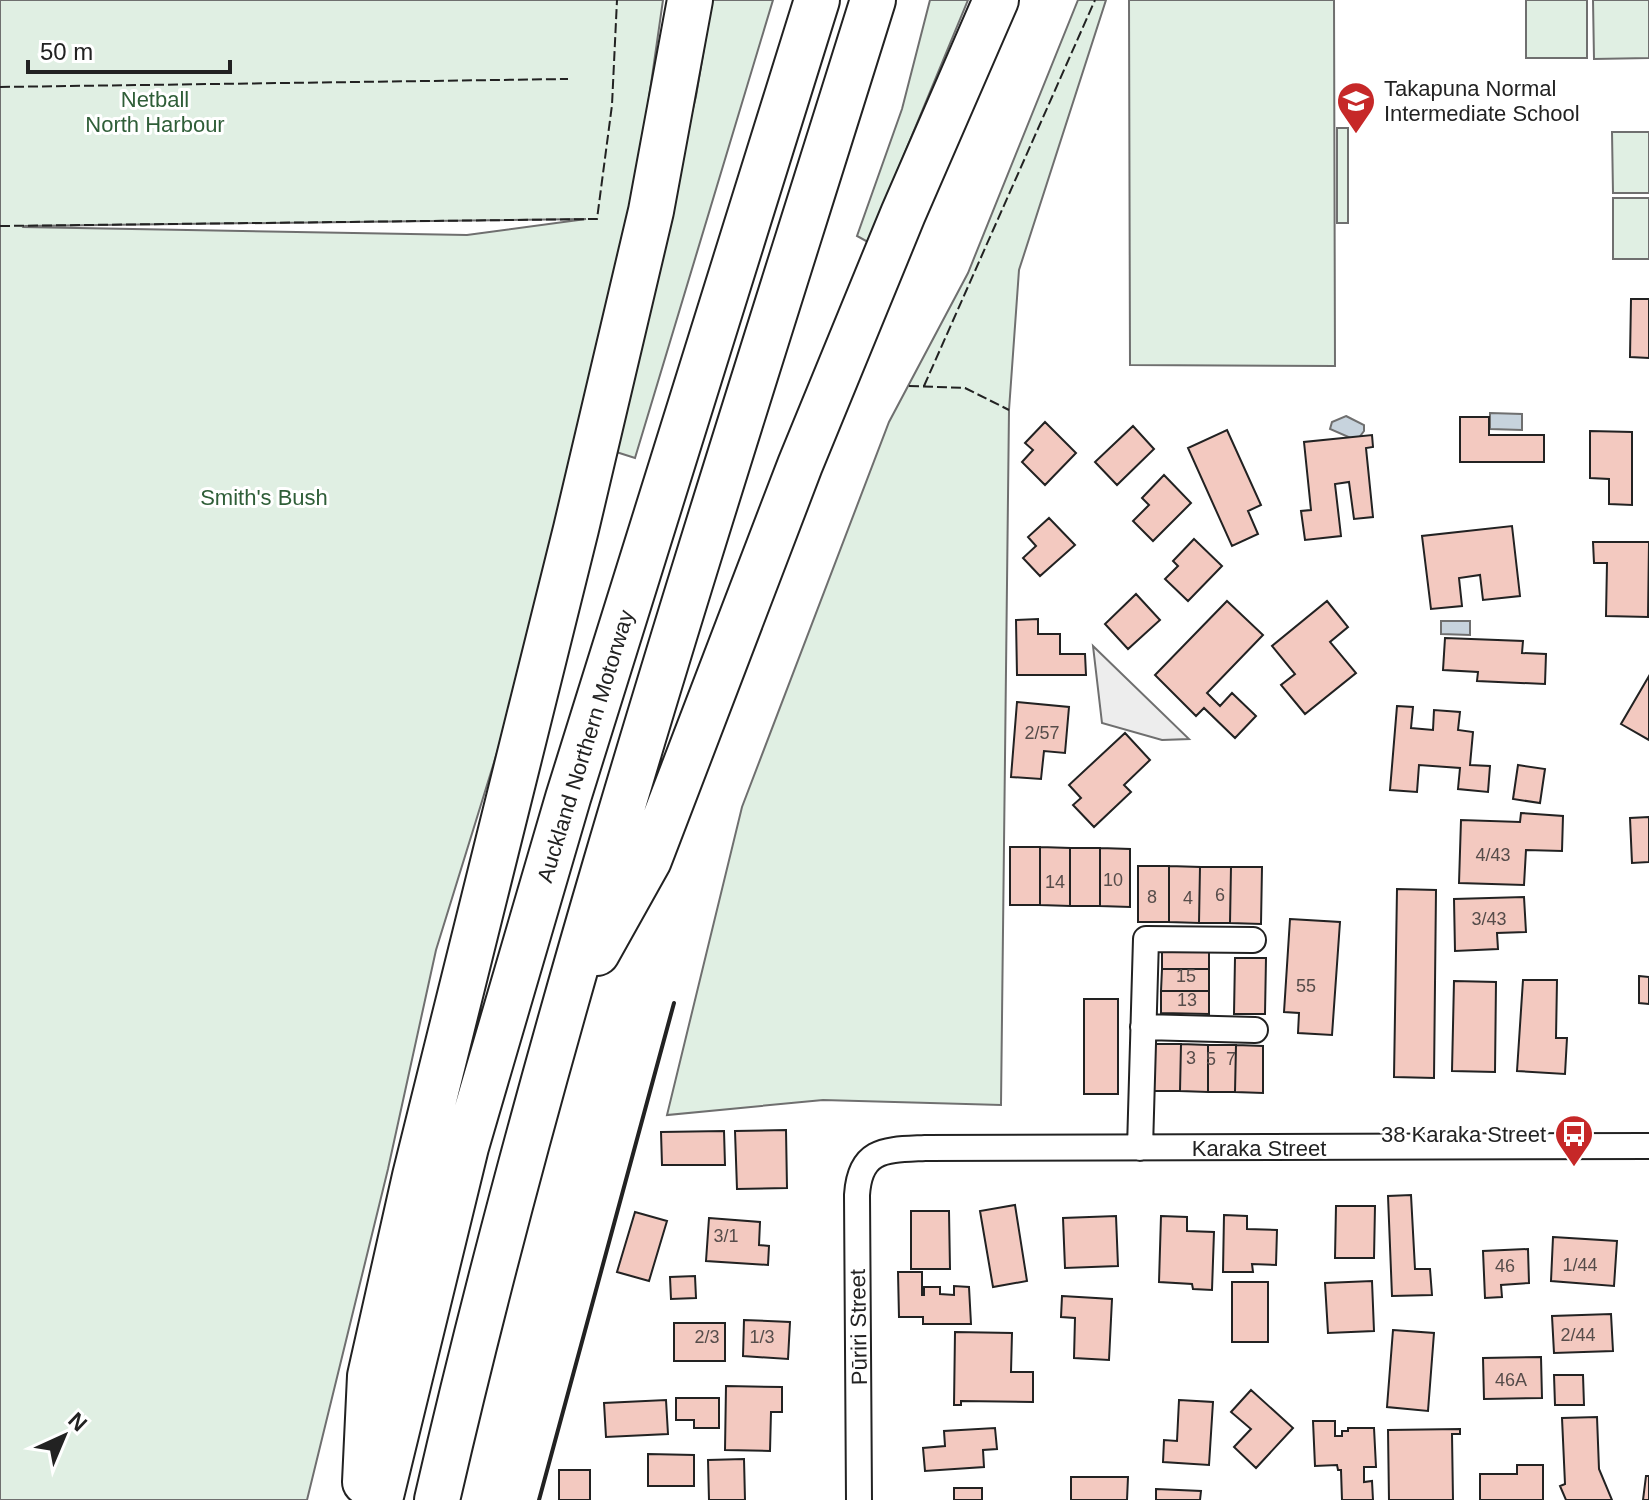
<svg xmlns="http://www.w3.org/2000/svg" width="1649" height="1500" font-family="Helvetica,sans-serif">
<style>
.green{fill:#e0efe3;stroke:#6f6f6f;stroke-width:2;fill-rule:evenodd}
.parking{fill:#ededed;stroke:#6f6f6f;stroke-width:2}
.water{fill:#c7d3dd;stroke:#6f6f6f;stroke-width:2}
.building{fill:#f3c9c0;stroke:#222;stroke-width:2}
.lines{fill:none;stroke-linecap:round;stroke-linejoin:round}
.street-casing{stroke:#222;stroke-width:28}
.highway-casing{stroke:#222;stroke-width:48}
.street{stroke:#fff;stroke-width:24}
.highway{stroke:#fff;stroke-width:44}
.fence{stroke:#222;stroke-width:2;stroke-dasharray:10 4;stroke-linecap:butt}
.wall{stroke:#222;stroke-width:4}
.labels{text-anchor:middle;stroke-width:6;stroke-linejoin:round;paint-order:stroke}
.number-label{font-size:18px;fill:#564c4a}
.poi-label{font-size:22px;fill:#222;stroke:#fff;text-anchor:start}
.park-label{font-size:22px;fill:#2f5e38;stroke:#fff}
.street-label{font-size:22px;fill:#222;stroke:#fff}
</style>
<rect width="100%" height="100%" fill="#fff"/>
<path class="green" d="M0 0H663L630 231 564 536 436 950 388 1169 307 1500H0ZM586 219 467 235 24 227 25 226Z
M712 0H773L635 458 610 450 696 96Z
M930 0H968L868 242 857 236 902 109Z
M1078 0H1106L1019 270 1009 410 1001 1105 823 1100 667 1115 742 807 889 422 968 273Z
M1129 0H1334L1335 366 1130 365Z
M1526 0H1587V58H1526Z
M1593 0H1649V58L1594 59Z
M1337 128H1348V223H1337Z
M1612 132H1649V193H1613Z
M1613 198H1649V259H1613Z"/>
<path class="parking" d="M1093 646 1189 739 1162 740 1102 723Z"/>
<path class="water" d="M1490 413 1522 414V430L1490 429Z
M1346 416 1364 425V431L1358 439H1353L1330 429 1332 422Z
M1441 621H1470V635L1441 634Z"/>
<path class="building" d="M1631 299H1649V358L1630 357Z
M1460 417H1489V435H1544V462H1460Z
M1045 422 1076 453 1045 485 1022 462 1033 450 1025 443Z
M1133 426 1154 449 1117 485 1095 462Z
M1227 430 1261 505 1248 511 1258 534 1232 546 1188 448Z
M1590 431 1632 432V505L1609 504V479L1590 478Z
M1372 435 1373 447 1366 448 1373 517 1354 519 1349 482 1335 484 1341 536 1305 540 1301 511 1311 510 1304 442Z
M1164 475 1191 503 1153 541 1133 521 1149 505 1142 498Z
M1049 518 1075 545 1040 576 1023 558 1036 546 1028 537Z
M1512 526 1520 596 1483 600 1480 575 1459 578 1462 606 1431 609 1422 536Z
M1194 539 1222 566 1188 601 1165 579 1178 566 1173 561Z
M1593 542H1649L1648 617 1606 616 1607 563H1594Z
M1136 594 1160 620 1128 649 1105 624Z
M1227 601 1263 635 1207 693 1220 706 1232 693 1256 716 1235 738 1204 708 1196 716 1155 675Z
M1327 601 1348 627 1330 642 1356 673 1305 714 1281 685 1295 674 1272 646Z
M1038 619V634H1060V654H1085L1086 675H1017L1016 620Z
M1445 638 1523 641 1522 653 1546 654 1545 684 1477 681 1478 672 1443 670Z
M1649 676V740L1621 724Z
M1017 702 1069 707 1065 753 1044 751 1041 779 1011 777Z
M1397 706 1413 707 1411 728 1433 730 1434 710 1460 712 1458 730 1473 732 1470 765 1490 766 1488 792 1458 789 1460 768 1419 765 1417 792 1390 790Z
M1125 733 1150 760 1124 785 1131 792 1094 827 1073 805 1081 798 1069 785Z
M1518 765 1545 769 1540 803 1513 799Z
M1521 813 1563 816 1562 851 1526 850 1524 885 1459 883 1461 820 1520 822Z
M1649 817V862L1632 863 1630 818Z
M1010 847H1040V905H1010Z
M1040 847 1070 848V906L1040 905Z
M1070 848H1100V906H1070Z
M1100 848 1130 849V907L1100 906Z
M1138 866H1169V922H1138Z
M1169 866 1200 867 1199 923 1169 922Z
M1200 867H1231L1230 923H1199Z
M1231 867H1262L1261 924 1230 923Z
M1397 889 1436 890 1434 1078 1394 1077Z
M1524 897 1526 932 1497 933 1498 949 1455 951 1454 899Z
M1290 919 1340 922 1332 1035 1298 1033 1299 1013 1284 1012Z
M1162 947H1209V969H1162Z
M1235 958H1266L1265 1014H1234Z
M1162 969H1209V991H1161Z
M1639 976 1649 977V1004L1639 1003Z
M1523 980H1557L1556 1038H1567L1565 1074 1517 1071Z
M1454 981 1496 982 1495 1072 1452 1071Z
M1161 991H1209V1014L1161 1013Z
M1084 999H1118V1094H1084Z
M1154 1044H1181L1180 1091H1153Z
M1181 1044 1208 1045V1092L1180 1091Z
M1208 1045H1236L1235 1092H1208Z
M1236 1045 1263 1046V1093L1235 1092Z
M786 1130 787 1188 737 1189 735 1131Z
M724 1131 725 1165H662L661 1132Z
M1411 1195 1415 1269H1430L1432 1295 1392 1296 1388 1196Z
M1015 1205 1027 1281 993 1287 980 1211Z
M1336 1206H1375L1374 1258H1335Z
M911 1211H949L950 1269H911Z
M635 1212 667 1221 649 1281 617 1272Z
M1224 1215 1247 1216V1229L1277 1230 1276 1265 1252 1264 1253 1272H1223Z
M1116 1216 1118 1266 1065 1268 1063 1218Z
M1161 1216 1187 1217V1231L1214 1232 1212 1290 1193 1289 1192 1284 1159 1282Z
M709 1218 760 1222 759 1245 769 1246 768 1265 706 1261Z
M1553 1237 1617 1241 1614 1286 1551 1281Z
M1528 1249 1529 1283 1501 1285 1502 1297 1485 1298 1483 1251Z
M898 1272H922V1295H924V1287H940V1294L954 1295V1286L969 1287 971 1324H923V1317H899Z
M695 1276 696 1298 671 1299 670 1277Z
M1372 1281 1374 1331 1328 1333 1325 1283Z
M1232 1282H1268V1342H1232Z
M1062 1296 1112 1299 1109 1360 1074 1358 1075 1318 1061 1317Z
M1611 1314 1613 1351 1554 1353 1552 1316Z
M744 1320 790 1322 788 1359 743 1356Z
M674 1323H725V1361H674Z
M1393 1330 1434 1333 1428 1411 1387 1407Z
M955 1332 1012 1333 1011 1372H1033V1402L961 1401V1405H954Z
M1541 1357 1542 1398 1484 1399 1483 1358Z
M1554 1375H1583L1584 1405H1555Z
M726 1386 782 1387V1412H771L770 1451 725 1450Z
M1251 1390 1293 1428 1256 1468 1234 1447 1251 1429 1231 1412Z
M676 1398H719V1428H694V1420H676Z
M666 1400 668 1434 606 1437 604 1403Z
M1179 1400 1213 1402 1209 1465 1163 1462 1164 1440 1177 1441Z
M1597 1417 1599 1469 1612 1500H1566L1560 1486 1565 1484 1562 1418Z
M1313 1421H1335V1436H1342V1431H1348V1428H1374L1376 1467H1364V1482L1372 1481 1373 1500H1342L1341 1470H1338L1337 1465 1315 1466Z
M995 1428 997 1449 983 1450 984 1467 925 1471 923 1448 945 1446 944 1431Z
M1460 1429V1434H1452L1453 1500H1389L1388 1430Z
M648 1454 694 1455V1486H648Z
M744 1459 745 1500H709L708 1460Z
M1517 1465H1543V1500H1480V1474H1517Z
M559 1470H590V1500H559Z
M1646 1476H1649V1500H1643Z
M1071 1477H1128L1127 1500H1071Z
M954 1488H982V1500H954Z
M1156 1489 1201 1491 1200 1500H1156Z"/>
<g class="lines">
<defs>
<path id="street" d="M1143 1027 1255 1030
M1140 1148 1146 939 1253 940
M859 1500 857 1195C860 1148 886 1150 925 1148L1649 1146"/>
<path id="highway" d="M597 953 649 860 800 465 903 214 996 0
M365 1482 370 1376 415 1176 576 529 651 211 690 0
M380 1500 466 1147 568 798 817 0
M437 1500C554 992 718 497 873 0"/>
</defs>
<use href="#street" class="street-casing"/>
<use href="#highway" class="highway-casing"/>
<use href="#street" class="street"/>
<use href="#highway" class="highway"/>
<path class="fence" d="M0 87 568 79
M0 226 597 219 612 105 617 0
M909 386 965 388 1009 410
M924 386 1095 0"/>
<path class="wall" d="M539 1500 674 1003"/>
</g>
<defs>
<symbol id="school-pin" viewBox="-11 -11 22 30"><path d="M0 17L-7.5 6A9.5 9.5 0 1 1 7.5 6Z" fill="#c62828" stroke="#fff"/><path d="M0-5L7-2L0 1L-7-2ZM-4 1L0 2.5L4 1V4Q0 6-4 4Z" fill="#fff"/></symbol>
<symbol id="bus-pin" viewBox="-11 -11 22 30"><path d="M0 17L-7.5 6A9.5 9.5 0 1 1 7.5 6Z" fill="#c62828" stroke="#fff"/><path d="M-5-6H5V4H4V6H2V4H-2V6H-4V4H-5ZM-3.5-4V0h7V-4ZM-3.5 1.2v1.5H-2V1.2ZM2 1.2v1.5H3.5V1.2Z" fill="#fff"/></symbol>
</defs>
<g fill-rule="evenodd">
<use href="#school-pin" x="1334" y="79" width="44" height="60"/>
<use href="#bus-pin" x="1552" y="1112" width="44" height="60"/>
</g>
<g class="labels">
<g class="number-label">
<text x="1042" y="739">2/57</text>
<text x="1493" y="861">4/43</text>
<text x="1113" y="886">10</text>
<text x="1055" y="888">14</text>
<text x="1220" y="901">6</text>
<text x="1152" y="903">8</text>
<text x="1188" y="904">4</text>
<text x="1489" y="925">3/43</text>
<text x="1186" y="982">15</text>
<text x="1306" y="992">55</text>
<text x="1187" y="1006">13</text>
<text x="1191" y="1064">3</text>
<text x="1211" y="1065">5</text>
<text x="1231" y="1065">7</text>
<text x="726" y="1242">3/1</text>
<text x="1580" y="1271">1/44</text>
<text x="1505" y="1272">46</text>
<text x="1578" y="1341">2/44</text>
<text x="707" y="1343">2/3</text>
<text x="762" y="1343">1/3</text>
<text x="1511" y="1386">46A</text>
</g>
<g class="poi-label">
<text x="1384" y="96">Takapuna Normal<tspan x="1384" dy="25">Intermediate School</tspan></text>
<text x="1546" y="1142" text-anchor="end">38 Karaka Street</text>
</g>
<g class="park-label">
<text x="155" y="107">Netball<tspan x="155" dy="25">North Harbour</tspan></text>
<text x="264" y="505">Smith's Bush</text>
</g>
<g class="street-label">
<text transform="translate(585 746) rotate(-73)" y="8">Auckland Northern Motorway</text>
<text x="1259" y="1156">Karaka Street</text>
<text transform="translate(858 1327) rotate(-91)" y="8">Pūriri Street</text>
</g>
</g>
<g transform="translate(64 1436) rotate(44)" stroke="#ffffff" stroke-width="6" paint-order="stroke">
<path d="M0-6L14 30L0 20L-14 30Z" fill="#222222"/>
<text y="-12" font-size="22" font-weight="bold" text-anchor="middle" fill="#222222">N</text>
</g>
<path d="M28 60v12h202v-12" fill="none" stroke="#222222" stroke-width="4"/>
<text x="40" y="60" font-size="24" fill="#222222" stroke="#ffffff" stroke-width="6" paint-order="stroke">50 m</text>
</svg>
